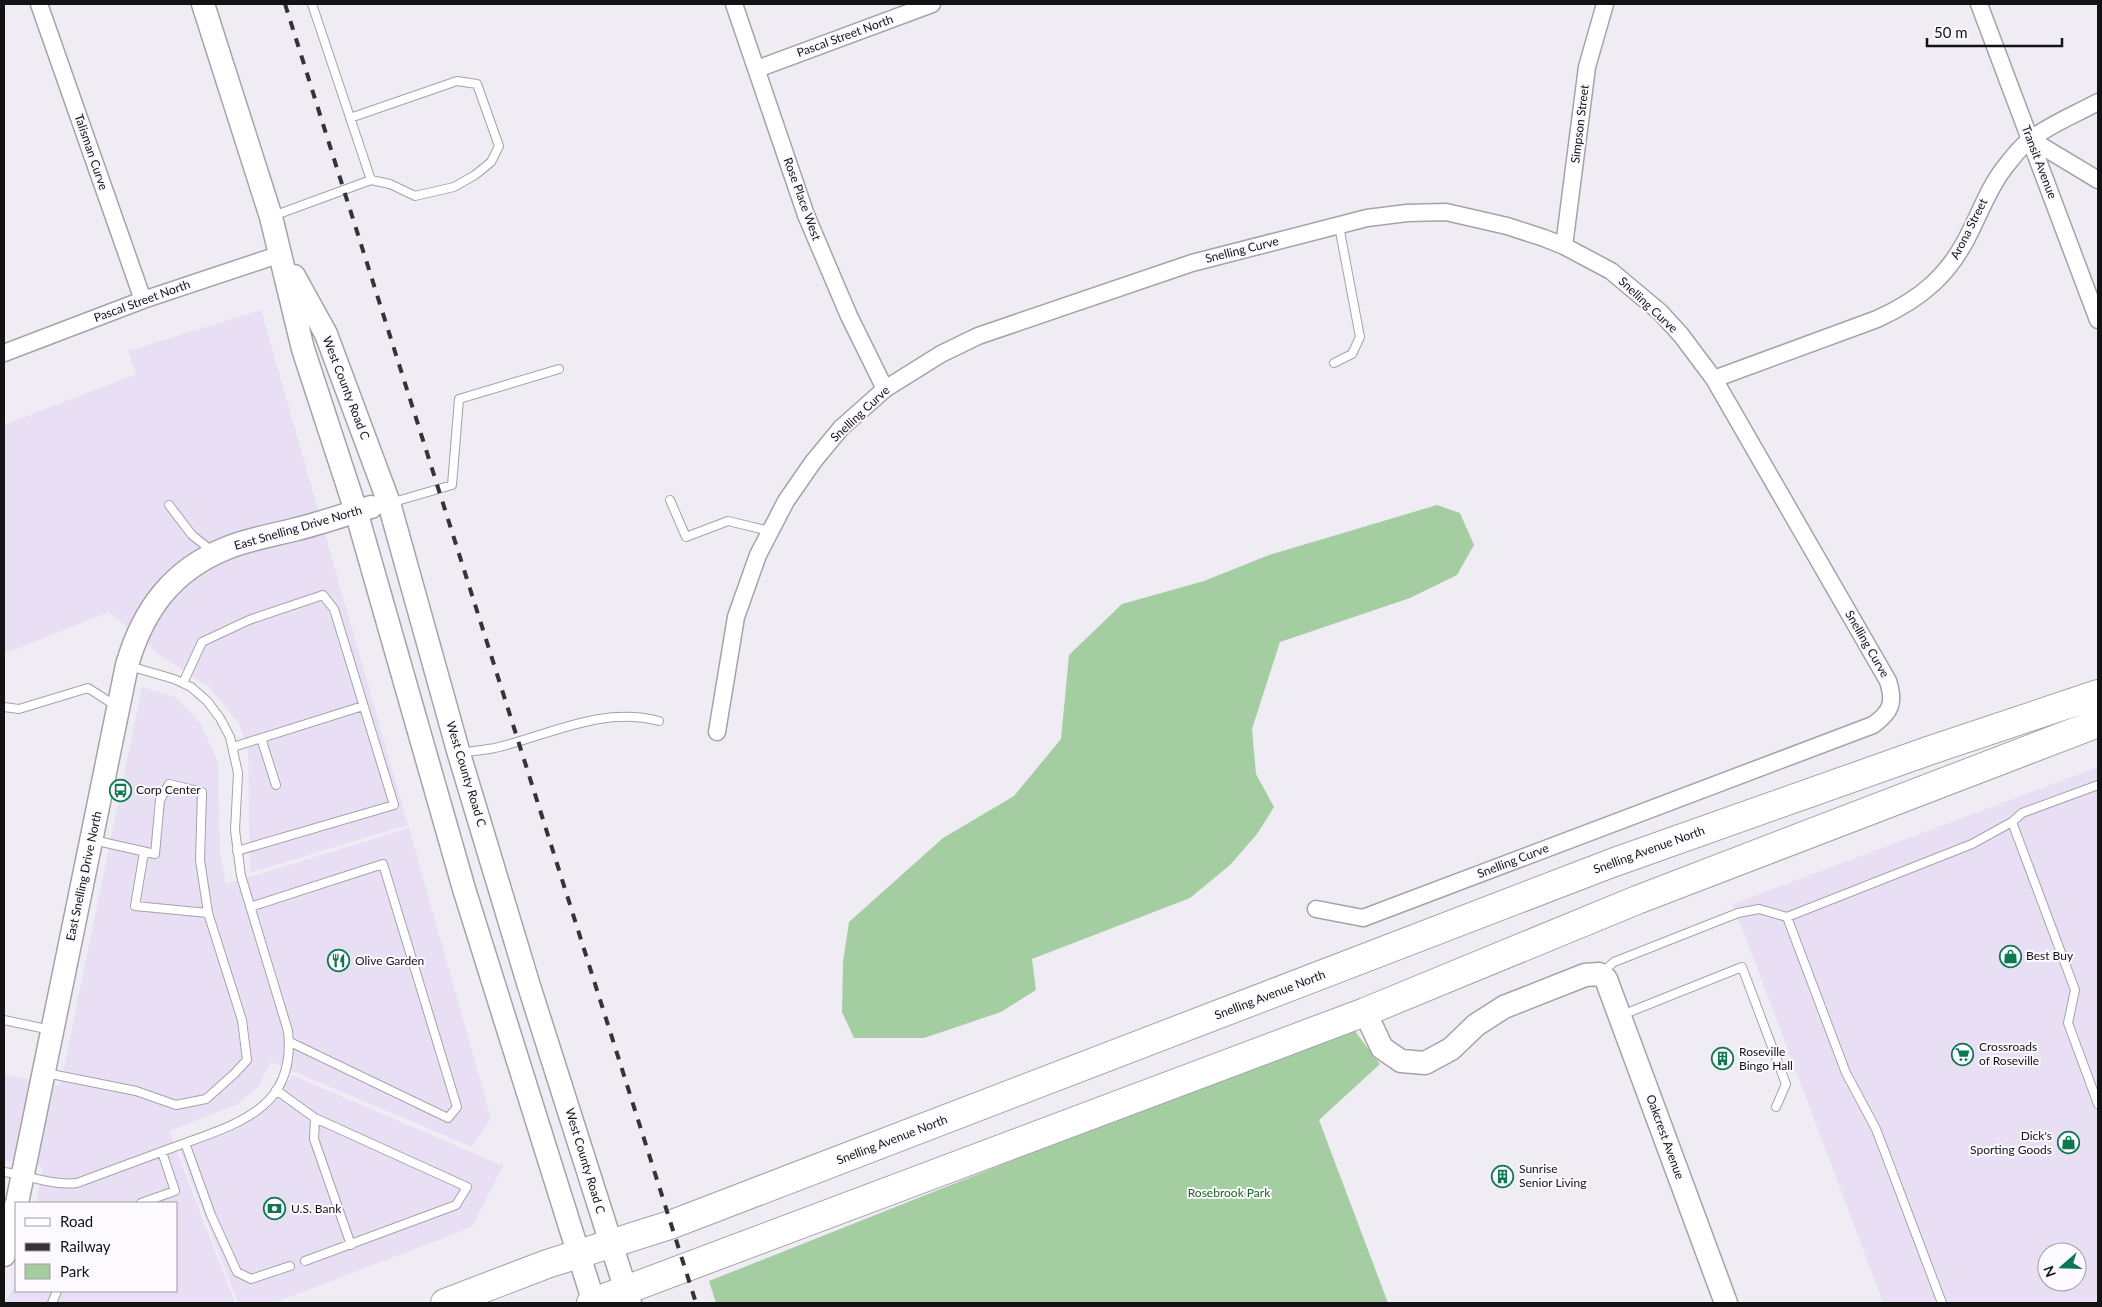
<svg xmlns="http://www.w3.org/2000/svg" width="2102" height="1307" font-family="Lato,sans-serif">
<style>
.commercial{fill:#e8dff4;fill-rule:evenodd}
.green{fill:#a4cda2}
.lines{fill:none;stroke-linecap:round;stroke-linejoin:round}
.lane-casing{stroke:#a5a2a9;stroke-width:10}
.street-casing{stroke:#a5a2a9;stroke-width:19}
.secondary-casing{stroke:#a5a2a9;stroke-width:25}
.highway-casing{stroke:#a5a2a9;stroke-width:30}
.lane{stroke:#fff;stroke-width:8}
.street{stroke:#fff;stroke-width:16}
.secondary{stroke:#fff;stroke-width:22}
.highway{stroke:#fff;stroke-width:28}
.rail{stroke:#343337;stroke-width:4;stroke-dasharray:9 9;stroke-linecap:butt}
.labels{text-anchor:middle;stroke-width:4;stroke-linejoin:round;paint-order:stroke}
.street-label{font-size:12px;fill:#131215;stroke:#fcfaff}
.poi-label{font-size:12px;fill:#131215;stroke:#fcfaff;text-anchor:start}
.park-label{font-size:12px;fill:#1b681d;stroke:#fcfaff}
</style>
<rect width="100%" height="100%" fill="#efecf4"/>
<path class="commercial" d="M261 310 408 825 250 873 248 750 239 724 209 687 164 658 109 612 4 654V425L136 374 128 351Z
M142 687 176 697 201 724 218 763 220 853 226 884 409 828 491 1118 472 1147 271 1062 258 1087 236 1105 169 1131 235 1303H4L16 1285V1291H176V1203H36L43 1167 4 1160V1074L60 1086Z
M2098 767V1303H1883L1733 904ZM2047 1252H2077V1282H2047Z
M292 1075 503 1166 472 1227 274 1303H238L179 1149 245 1125 273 1104Z"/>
<path class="green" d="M1437 505 1460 513 1474 545 1457 575 1410 598 1280 642 1252 729 1256 774 1274 807 1257 834 1230 865 1190 898 1032 959 1036 990 1001 1012 924 1038H854L842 1012 843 962 849 922 943 838 1014 796 1061 739 1069 655 1122 604 1204 581 1269 555Z
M1351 1026 1380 1064 1319 1120 1388 1303H716L709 1281Z"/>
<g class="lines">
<defs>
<path id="lane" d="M312 4 371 180
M273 216 371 180 390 184 415 196 454 187 475 175 491 162 499 146 477 84 457 81 350 118
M1334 363 1352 354 1360 337 1339 226
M670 500 686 537 728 521 770 531
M390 503 452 485 459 399 559 369
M169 505 192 535 212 551
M183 683 202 642 249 620 323 595 334 609 394 805 237 851
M4 707 19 709 88 688 116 706
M261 738 276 785
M233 747 363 706
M461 753C472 751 484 750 495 748 550 735 601 706 659 721
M2012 822 2075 990 2068 1023 2098 1104
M144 852 135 906 208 913
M250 907 383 864 457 1107 448 1118 290 1042
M1787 917 1846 1073 1876 1129 1942 1303
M1601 973 1614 962 1738 913 1759 909 1787 917 1972 844 2012 822 2022 813 2098 785
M1622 1015 1742 967 1786 1084 1776 1107
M4 1020 51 1030
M46 1073 136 1091 176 1105 206 1099 234 1074 247 1060 242 1020 208 913 200 860 202 792 169 784 160 800 155 854 93 840
M276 1090 315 1118 314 1139 351 1245
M185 1143 211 1215 237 1272 251 1279 290 1266
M4 1172C28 1175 53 1186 77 1183 110 1171 144 1158 177 1146 237 1124 297 1109 288 1031L241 876 235 830 238 773 230 737 220 718 207 701 191 687 174 679 129 666
M141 1203 175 1191 162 1152
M305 1261 456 1205 467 1187 315 1118
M52 1303 57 1291"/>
<path id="street" d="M39 4 143 300
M734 4 806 215 849 316 885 389
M1979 4 2098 320
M757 69 932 4
M2030 139 2098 180
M1564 246 1587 67 1605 4
M4 353 143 300 281 254
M1714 379 1877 319C1921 299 1950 275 1971 230 1982 208 1990 186 2005 167 2012 158 2022 145 2031 139 2051 124 2076 114 2098 102
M717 732 736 617 758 555 786 501 813 462 841 428 885 389 941 354 978 336 1192 263 1367 218 1407 213 1446 212 1507 226 1544 238 1564 246 1611 271 1660 312 1681 335 1714 379 1888 681C1895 703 1891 712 1873 725L1363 918 1316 909"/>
<path id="secondary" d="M203 4 271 217 303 349 356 511 464 889 594 1303
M294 276 326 334 389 503 459 754 529 986 630 1303
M1365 1012 1382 1048 1401 1061 1425 1063 1451 1049 1476 1025 1504 1007 1585 975 1599 974 1606 979 1726 1303
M17 1203 127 665C143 610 172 570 227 548 249 539 274 535 297 529 322 523 346 514 371 507
M4 1255 16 1205"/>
<path id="highway" d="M445 1303 547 1264 670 1225 1612 863 1928 751 2098 694
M591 1303 1365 1012 1637 900 2098 723"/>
</defs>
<use href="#lane" class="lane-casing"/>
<use href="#street" class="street-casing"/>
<use href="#secondary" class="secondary-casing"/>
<use href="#highway" class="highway-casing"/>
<use href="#lane" class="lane"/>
<use href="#street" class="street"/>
<use href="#secondary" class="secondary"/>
<use href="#highway" class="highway"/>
<path class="rail" d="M285 4 696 1303"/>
</g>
<defs>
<symbol id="bus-ring" viewBox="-11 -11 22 22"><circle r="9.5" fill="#fcfaff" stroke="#0e7851" stroke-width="1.5"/><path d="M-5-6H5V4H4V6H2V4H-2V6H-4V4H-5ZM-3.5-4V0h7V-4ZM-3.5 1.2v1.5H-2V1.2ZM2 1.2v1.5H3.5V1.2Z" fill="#0e7851"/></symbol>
<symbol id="shop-ring" viewBox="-11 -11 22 22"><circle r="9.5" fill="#fcfaff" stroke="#0e7851" stroke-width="1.5"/><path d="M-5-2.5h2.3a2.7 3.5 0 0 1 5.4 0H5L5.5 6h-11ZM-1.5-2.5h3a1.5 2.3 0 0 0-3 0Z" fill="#0e7851"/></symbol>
<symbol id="restaurant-ring" viewBox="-11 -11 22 22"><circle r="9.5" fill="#fcfaff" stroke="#0e7851" stroke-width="1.5"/><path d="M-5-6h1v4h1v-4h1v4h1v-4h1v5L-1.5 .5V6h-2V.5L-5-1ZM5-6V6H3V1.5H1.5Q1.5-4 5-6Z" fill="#0e7851"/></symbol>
<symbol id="supermarket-ring" viewBox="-11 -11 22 22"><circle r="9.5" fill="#fcfaff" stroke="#0e7851" stroke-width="1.5"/><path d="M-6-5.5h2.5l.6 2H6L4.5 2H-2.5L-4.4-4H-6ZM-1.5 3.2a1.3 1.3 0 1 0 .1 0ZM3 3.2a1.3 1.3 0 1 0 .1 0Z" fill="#0e7851"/></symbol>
<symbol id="building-ring" viewBox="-11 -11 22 22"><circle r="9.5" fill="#fcfaff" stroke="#0e7851" stroke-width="1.5"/><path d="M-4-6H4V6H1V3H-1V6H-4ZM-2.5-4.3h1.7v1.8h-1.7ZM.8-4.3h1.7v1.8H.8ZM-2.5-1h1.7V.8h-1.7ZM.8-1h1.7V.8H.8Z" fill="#0e7851"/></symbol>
<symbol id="bank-ring" viewBox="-11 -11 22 22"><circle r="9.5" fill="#fcfaff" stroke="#0e7851" stroke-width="1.5"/><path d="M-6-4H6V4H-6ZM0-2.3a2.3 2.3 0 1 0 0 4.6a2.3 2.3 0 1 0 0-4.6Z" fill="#0e7851"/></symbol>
</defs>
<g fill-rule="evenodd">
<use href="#bus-ring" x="108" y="778" width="25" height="25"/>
<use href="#shop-ring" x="1998" y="944" width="25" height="25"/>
<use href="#restaurant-ring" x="326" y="948" width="25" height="25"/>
<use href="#supermarket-ring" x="1950" y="1042" width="25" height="25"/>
<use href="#building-ring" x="1710" y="1046" width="25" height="25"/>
<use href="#shop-ring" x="2056" y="1130" width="25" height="25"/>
<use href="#building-ring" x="1490" y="1164" width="25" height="25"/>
<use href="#bank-ring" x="262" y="1196" width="25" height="25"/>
</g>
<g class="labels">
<g class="street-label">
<text transform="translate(845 36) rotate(-20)" y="4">Pascal Street North</text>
<text transform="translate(1580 124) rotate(-83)" y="4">Simpson Street</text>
<text transform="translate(91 152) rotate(71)" y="4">Talisman Curve</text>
<text transform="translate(2039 162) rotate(69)" y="4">Transit Avenue</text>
<text transform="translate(802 199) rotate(70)" y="4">Rose Place West</text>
<text transform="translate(1969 229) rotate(-63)" y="4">Arona Street</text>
<text transform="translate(1242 250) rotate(-14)" y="4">Snelling Curve</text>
<text transform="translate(142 301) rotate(-20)" y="4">Pascal Street North</text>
<text transform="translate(1648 305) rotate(43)" y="4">Snelling Curve</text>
<text transform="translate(346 388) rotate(69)" y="4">West County Road C</text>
<text transform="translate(860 414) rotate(-43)" y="4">Snelling Curve</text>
<text transform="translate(298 528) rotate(-16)" y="4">East Snelling Drive North</text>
<text transform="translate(1867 644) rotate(60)" y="4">Snelling Curve</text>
<text transform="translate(466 774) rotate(73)" y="4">West County Road C</text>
<text transform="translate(1649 850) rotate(-20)" y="4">Snelling Avenue North</text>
<text transform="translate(1513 861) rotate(-21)" y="4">Snelling Curve</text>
<text transform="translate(84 876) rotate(-78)" y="4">East Snelling Drive North</text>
<text transform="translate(1270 995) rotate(-21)" y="4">Snelling Avenue North</text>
<text transform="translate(1665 1137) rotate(70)" y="4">Oakcrest Avenue</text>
<text transform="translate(892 1140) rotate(-21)" y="4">Snelling Avenue North</text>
<text transform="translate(585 1161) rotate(73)" y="4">West County Road C</text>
</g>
<g class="poi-label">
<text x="136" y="794">Corp Center</text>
<text x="2026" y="960">Best Buy</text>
<text x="355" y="965">Olive Garden</text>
<text x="1979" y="1051">Crossroads<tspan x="1979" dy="14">of Roseville</tspan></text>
<text x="1739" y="1056">Roseville<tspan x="1739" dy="14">Bingo Hall</tspan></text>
<text x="2052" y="1140" text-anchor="end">Dick's<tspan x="2052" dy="14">Sporting Goods</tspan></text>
<text x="1519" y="1173">Sunrise<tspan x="1519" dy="14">Senior Living</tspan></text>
<text x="291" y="1213">U.S. Bank</text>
</g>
<g class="park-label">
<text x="1229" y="1197">Rosebrook Park</text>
</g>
</g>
<rect width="2102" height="1307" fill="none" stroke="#131215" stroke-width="10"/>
<rect x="15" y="1202" width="162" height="90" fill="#fcfaff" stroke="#9f9da1"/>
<rect x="25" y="1218" width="25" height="8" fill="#ffffff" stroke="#9f9da1"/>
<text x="60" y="1227" font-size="15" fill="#131215">Road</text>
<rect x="25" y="1243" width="25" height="8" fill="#343337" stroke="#9f9da1"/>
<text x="60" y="1252" font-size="15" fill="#131215">Railway</text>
<rect x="25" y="1264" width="25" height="15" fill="#a4cda2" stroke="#9f9da1"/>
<text x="60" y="1277" font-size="15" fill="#131215">Park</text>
<g transform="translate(2062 1267) rotate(250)"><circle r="24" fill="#fcfaff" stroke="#9f9da1"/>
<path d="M0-4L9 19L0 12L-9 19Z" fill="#0e7851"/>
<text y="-8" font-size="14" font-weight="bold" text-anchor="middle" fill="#131215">N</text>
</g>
<path d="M1927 38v8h135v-8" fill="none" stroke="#131215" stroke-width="2.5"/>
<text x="1934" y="38" font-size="15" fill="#131215" stroke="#fcfaff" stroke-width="4" paint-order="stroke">50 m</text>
</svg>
